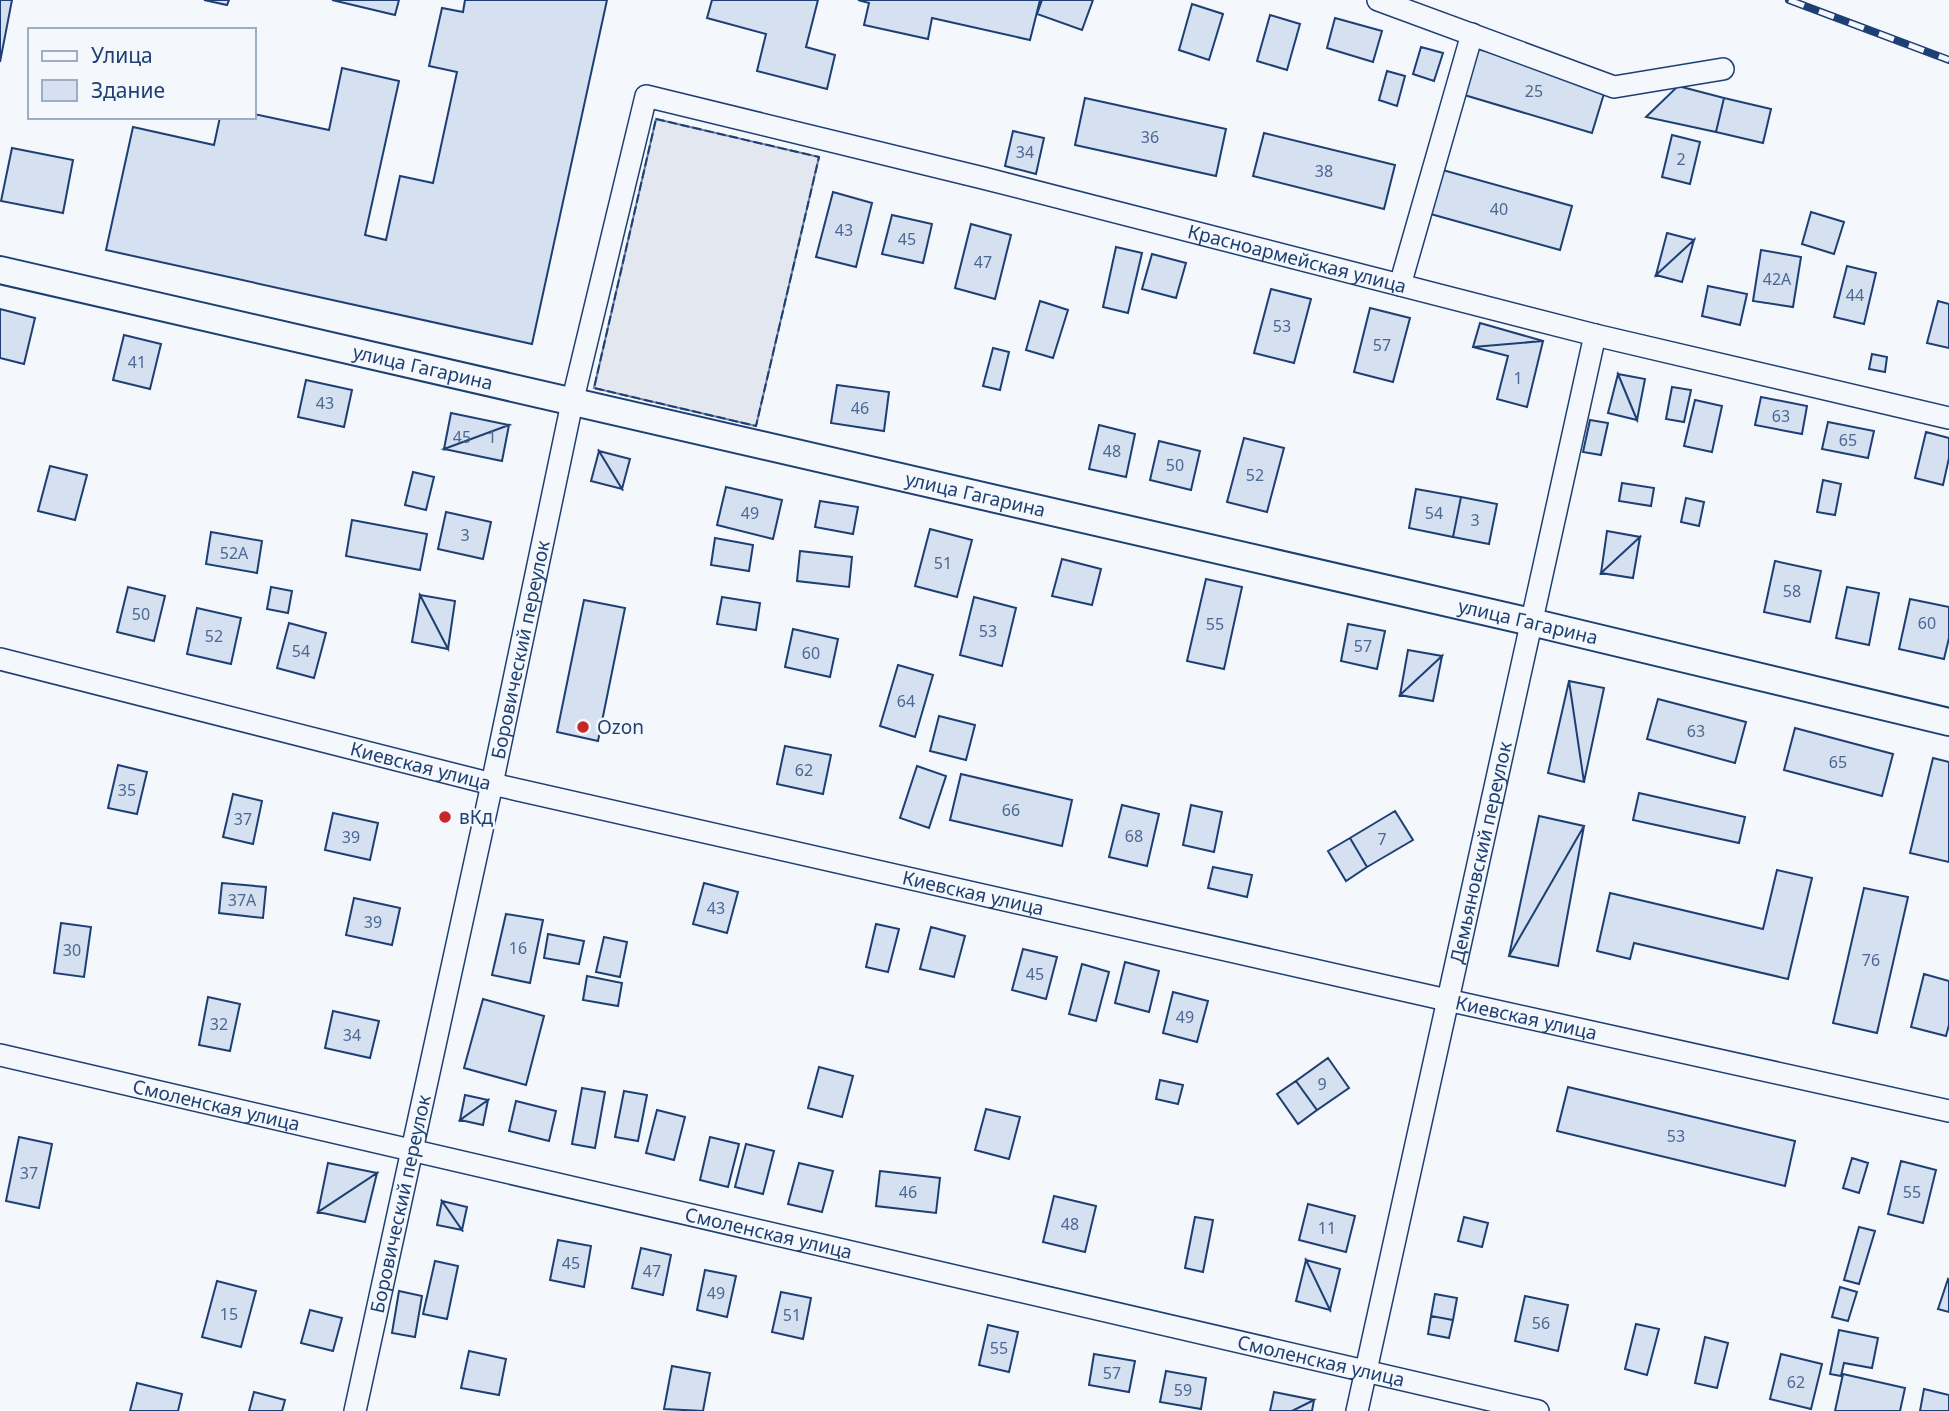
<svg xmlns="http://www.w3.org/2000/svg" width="1949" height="1411" font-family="'Noto Sans',sans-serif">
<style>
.parking{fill:#e3e8f0;stroke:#687fa3;stroke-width:2}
.building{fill:#d5e0f0;stroke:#1d3f73;stroke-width:2}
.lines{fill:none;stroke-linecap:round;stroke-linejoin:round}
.minor-casing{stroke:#1d3f73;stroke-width:24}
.tertiary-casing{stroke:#1d3f73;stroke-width:30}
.minor{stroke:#f4f7fb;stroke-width:21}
.tertiary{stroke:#f4f7fb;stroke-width:26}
.rail-casing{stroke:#1d3f73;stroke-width:8}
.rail{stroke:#f4f7fb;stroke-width:5;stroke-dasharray:16;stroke-linecap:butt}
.fence{stroke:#1d3f73;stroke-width:2;stroke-dasharray:9 3.5;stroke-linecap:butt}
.poi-dot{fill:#c62828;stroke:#f4f7fb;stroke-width:2.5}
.labels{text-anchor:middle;stroke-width:5;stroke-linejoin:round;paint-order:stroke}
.number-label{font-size:16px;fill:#4b6792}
.street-label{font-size:19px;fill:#1d3f73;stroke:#f4f7fb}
.poi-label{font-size:19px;fill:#1d3f73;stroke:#f4f7fb;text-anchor:start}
</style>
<rect width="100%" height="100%" fill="#f4f7fb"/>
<path class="parking" d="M656 119 819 157 756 426 594 388Z"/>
<path class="building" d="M0 0H12L0 62Z
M204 0H229L227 5Z
M332 0H399L395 15Z
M465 0H607L532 344 106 250 133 127 214 145 220 117H254V114L329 130 342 68 399 81 365 235 386 240 400 176 433 183 457 72 429 66 442 8 463 12Z
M712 0H818L806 47 835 55 827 89 757 71 766 34 707 18Z
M858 0H1040L1030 40 932 18 928 39 864 25 869 3Z
M1042 0H1093L1082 30 1037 14Z
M1192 4 1223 14 1209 60 1179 50Z
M1270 15 1300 24 1287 70 1257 61Z
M1335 18 1382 31 1373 62 1327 48Z
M1421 47 1443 53 1434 81 1413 74Z
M1475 48 1606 87 1592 133 1461 94Z
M1387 71 1405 76 1397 106 1379 100Z
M1678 86 1724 98 1716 132 1646 117Z
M1085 98 1226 129 1216 176 1075 145Z
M1724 98 1771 109 1763 143 1716 132Z
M1013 131 1044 138 1036 174 1005 166Z
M1264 133 1395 165 1384 209 1253 176Z
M1672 135 1700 142 1690 184 1662 177Z
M12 148 73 160 63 213 1 201Z
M1439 169 1572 206 1560 250 1427 213Z
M833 192 872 203 856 267 816 257Z
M1811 212 1844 222 1834 254 1802 244Z
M892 215 932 224 923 263 882 254Z
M971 224 1011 235 995 299 955 288Z
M1667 233 1694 240 1656 275Z
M1694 240 1682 282 1656 275Z
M1116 247 1142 253 1128 313 1103 307Z
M1761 250 1801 257 1793 307 1753 301Z
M1152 254 1186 263 1176 298 1142 289Z
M1847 266 1876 273 1864 324 1834 317Z
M1708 286 1747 294 1740 325 1702 316Z
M1271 289 1311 299 1294 363 1254 353Z
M1040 301 1068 310 1053 358 1026 350Z
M1938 301 1949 304V348L1927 343Z
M1370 308 1410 318 1393 382 1354 372Z
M0 309 35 318 24 364 0 358Z
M1480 323 1543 341 1473 347Z
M124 335 161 344 150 389 113 380Z
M1543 341 1527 407 1497 399 1508 356 1473 347Z
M993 348 1009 352 1000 390 983 386Z
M1872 354 1887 357 1885 372 1869 369Z
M1618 374 1645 379 1637 420Z
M1618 374 1637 420 1608 413Z
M306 380 352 390 344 427 298 417Z
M837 385 889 392 884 431 831 423Z
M1672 387 1691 390 1684 422 1666 419Z
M1761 397 1807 406 1802 434 1755 425Z
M1695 400 1722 406 1712 452 1684 446Z
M451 413 509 425 444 449Z
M1590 420 1608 423 1601 455 1583 452Z
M1828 422 1874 431 1868 458 1822 449Z
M509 425 502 461 444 449Z
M1099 425 1135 434 1126 477 1089 469Z
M1926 432 1949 438V458L1943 485 1915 478Z
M1244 438 1284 448 1267 512 1227 502Z
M1159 441 1200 451 1191 490 1150 480Z
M599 451 622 489 591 481Z
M599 451 630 459 622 489Z
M50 466 87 475 75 520 38 511Z
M413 472 434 477 426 510 405 505Z
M1823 480 1841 484 1835 515 1817 512Z
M1622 483 1654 488 1651 506 1619 501Z
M726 487 782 500 773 539 717 525Z
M1416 489 1461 497 1453 537 1409 528Z
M1461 497 1497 504 1489 544 1453 537Z
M1686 498 1704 502 1699 526 1681 522Z
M820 501 858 507 853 534 815 527Z
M446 512 491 522 483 559 438 549Z
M352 520 427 534 420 570 346 556Z
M930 529 972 540 957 597 915 586Z
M1607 531 1640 537 1601 573Z
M211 532 262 541 257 573 206 564Z
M1640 537 1633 578 1601 573Z
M715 538 753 545 749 571 711 565Z
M800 551 852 557 849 587 797 581Z
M1062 559 1101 569 1092 605 1052 596Z
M1775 561 1821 571 1810 622 1764 612Z
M1206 579 1242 587 1224 669 1187 661Z
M128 587 165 596 154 641 117 632Z
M271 587 292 591 288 613 267 609Z
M1847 587 1879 593 1869 645 1836 638Z
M420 595 455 601 448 649Z
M420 595 448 649 412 642Z
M722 597 760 603 756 630 717 624Z
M974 597 1016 608 1002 666 960 655Z
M1910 599 1949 607V638L1944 659 1899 649Z
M584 600 625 608 598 741 557 732Z
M197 608 241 618 231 664 187 654Z
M289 623 326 633 314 678 277 668Z
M1348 624 1385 631 1377 669 1341 661Z
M793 629 838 639 830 677 785 667Z
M1408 650 1442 656 1400 695Z
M1442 656 1433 701 1400 695Z
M898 665 933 675 915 737 880 726Z
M1569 681 1604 688 1584 782Z
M1569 681 1584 782 1548 773Z
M1658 699 1746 722 1735 763 1647 739Z
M939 716 975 725 966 760 930 751Z
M1795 728 1893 754 1882 796 1784 770Z
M785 746 831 755 823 794 777 784Z
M1933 758 1949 762V862L1910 853Z
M118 765 147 772 137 814 108 808Z
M917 766 946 776 929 828 900 818Z
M961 774 1072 800 1062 846 950 820Z
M1639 793 1745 817 1739 843 1633 820Z
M233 794 262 801 253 844 223 837Z
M1122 805 1159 814 1147 866 1109 857Z
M1191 805 1222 812 1214 852 1183 845Z
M1395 811 1413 840 1367 867 1350 838Z
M333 813 378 823 370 860 325 850Z
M1539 816 1584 826 1509 956Z
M1584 826 1558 966 1509 956Z
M1350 838 1367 867 1346 881 1328 851Z
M1213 867 1252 875 1247 897 1208 888Z
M1777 870 1812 878 1788 979 1634 943 1630 959 1597 951 1610 893 1763 929Z
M222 883 266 887 263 918 219 913Z
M704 883 738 892 727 933 693 924Z
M1864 888 1908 897 1877 1033 1833 1023Z
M354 898 400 908 392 945 346 935Z
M506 914 543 920 530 983 492 975Z
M61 923 91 927 84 977 54 973Z
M876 924 899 929 888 972 866 967Z
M931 927 965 936 954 977 920 969Z
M548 934 584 941 579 964 544 958Z
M604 937 627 942 620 977 596 972Z
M1023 949 1057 957 1046 999 1012 990Z
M1125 962 1159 971 1149 1012 1115 1003Z
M1082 964 1109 972 1096 1021 1069 1014Z
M1924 974 1949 981V1025L1946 1036 1911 1027Z
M587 976 622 983 618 1006 583 1000Z
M1173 992 1208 1001 1197 1042 1163 1033Z
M208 997 240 1004 230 1051 199 1045Z
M483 999 544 1016 526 1085 464 1068Z
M333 1011 379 1021 370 1058 325 1048Z
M1328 1058 1349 1088 1317 1110 1296 1081Z
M819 1067 853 1076 842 1117 808 1108Z
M1160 1080 1183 1085 1178 1104 1156 1099Z
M1296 1081 1317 1110 1298 1124 1277 1094Z
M1568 1087 1795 1141 1785 1186 1557 1131Z
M582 1088 605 1092 595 1148 572 1144Z
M624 1091 647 1095 638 1141 615 1137Z
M465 1095 488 1100 460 1120Z
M488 1100 483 1125 460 1120Z
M516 1101 556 1111 549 1141 509 1131Z
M986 1109 1020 1117 1009 1159 975 1150Z
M657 1110 685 1117 674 1160 646 1153Z
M19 1137 52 1144 39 1208 6 1201Z
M710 1137 739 1144 728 1187 700 1180Z
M746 1144 774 1151 763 1194 735 1187Z
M1852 1158 1868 1163 1859 1193 1843 1188Z
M1901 1161 1936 1170 1923 1223 1888 1214Z
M328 1163 377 1173 318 1212Z
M799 1163 833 1171 822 1212 788 1204Z
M880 1171 940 1178 936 1213 876 1206Z
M377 1173 365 1222 318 1212Z
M1054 1196 1096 1206 1085 1252 1043 1242Z
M442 1201 467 1207 462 1230Z
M442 1201 462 1230 437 1225Z
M1308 1204 1355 1216 1346 1252 1299 1240Z
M1195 1217 1213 1220 1203 1272 1185 1268Z
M1464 1217 1488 1223 1482 1247 1458 1241Z
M1859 1227 1875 1231 1859 1284 1844 1280Z
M558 1240 591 1246 584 1287 550 1280Z
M641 1248 671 1255 663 1295 632 1288Z
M1306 1260 1330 1310 1296 1301Z
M1306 1260 1340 1269 1330 1310Z
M435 1261 458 1266 447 1319 423 1314Z
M705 1270 736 1276 727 1317 697 1310Z
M1948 1279 1949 1280V1312L1938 1309Z
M217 1281 256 1291 241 1347 202 1337Z
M1840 1287 1857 1292 1848 1321 1832 1317Z
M399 1291 422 1296 415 1337 392 1333Z
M781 1292 811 1298 803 1339 772 1332Z
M1435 1294 1457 1298 1453 1320 1431 1316Z
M1525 1296 1568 1305 1558 1351 1515 1341Z
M310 1310 342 1318 333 1351 301 1343Z
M1431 1316 1453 1320 1449 1338 1428 1334Z
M1636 1324 1659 1329 1647 1375 1625 1369Z
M988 1325 1018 1332 1009 1372 979 1365Z
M1839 1330 1878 1338 1872 1368 1844 1363 1841 1376 1830 1374Z
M1705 1337 1728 1343 1717 1388 1695 1383Z
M469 1351 506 1359 499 1395 461 1388Z
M1094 1354 1135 1361 1129 1392 1089 1385Z
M1781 1354 1822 1364 1811 1409 1770 1399Z
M672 1366 710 1373 703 1411 664 1409Z
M1166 1371 1206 1378 1201 1409 1160 1402Z
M1843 1374 1905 1388 1900 1411H1835Z
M137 1383 182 1394 178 1411H130Z
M1924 1389 1949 1395V1411H1920Z
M254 1392 285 1400 282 1411H249Z
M1274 1392 1314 1400 1292 1411H1270Z
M1314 1400 1312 1411H1292Z"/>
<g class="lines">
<defs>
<g id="minor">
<path d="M1378 0 1614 87 1723 69"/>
<path d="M1400 285 1472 34"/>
<path id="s1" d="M0 659 492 784 1447 1000 1949 1111"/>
<path id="s2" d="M0 1055 1538 1411"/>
<path id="s3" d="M355 1411 492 784 572 403 646 96 983 178 1595 335 1949 418"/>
<path id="s4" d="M1357 1411 1595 335"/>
</g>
<g id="tertiary">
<path id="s5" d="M0 270 1531 622 1949 722"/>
</g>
</defs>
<use href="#minor" class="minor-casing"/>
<use href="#tertiary" class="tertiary-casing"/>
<use href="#minor" class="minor"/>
<use href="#tertiary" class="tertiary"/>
<defs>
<path id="rail" d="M1789 0 1949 60"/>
</defs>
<use href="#rail" class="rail-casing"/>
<use href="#rail" class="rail"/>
<path class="fence" d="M656 119 819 157 756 426 594 388Z"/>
</g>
<g class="poi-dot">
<circle cx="583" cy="727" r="7"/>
<circle cx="445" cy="817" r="7"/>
</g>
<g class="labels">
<g class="number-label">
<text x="1534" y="97">25</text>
<text x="1150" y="143">36</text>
<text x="1025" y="158">34</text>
<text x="1681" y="165">2</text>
<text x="1324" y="177">38</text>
<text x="1499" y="215">40</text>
<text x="844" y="236">43</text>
<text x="907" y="245">45</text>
<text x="983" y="268">47</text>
<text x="1777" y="285">42А</text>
<text x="1855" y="301">44</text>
<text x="1282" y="332">53</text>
<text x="1382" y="351">57</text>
<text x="137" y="368">41</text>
<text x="1518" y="384">1</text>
<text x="325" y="409">43</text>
<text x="860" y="414">46</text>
<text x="1781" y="422">63</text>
<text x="462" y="443">45</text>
<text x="492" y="443">1</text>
<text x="1848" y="446">65</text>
<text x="1112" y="457">48</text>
<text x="1175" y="471">50</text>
<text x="1255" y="481">52</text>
<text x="750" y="519">49</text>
<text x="1434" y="519">54</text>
<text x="1475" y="526">3</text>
<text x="465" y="541">3</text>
<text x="234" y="559">52А</text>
<text x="943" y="569">51</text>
<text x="1792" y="597">58</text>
<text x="141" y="620">50</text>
<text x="1927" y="629">60</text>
<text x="1215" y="630">55</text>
<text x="988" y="637">53</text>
<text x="214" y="642">52</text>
<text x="1363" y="652">57</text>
<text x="301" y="657">54</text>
<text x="811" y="659">60</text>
<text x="906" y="707">64</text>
<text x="1696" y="737">63</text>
<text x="1838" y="768">65</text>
<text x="804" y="776">62</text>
<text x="127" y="796">35</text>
<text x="1011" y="816">66</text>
<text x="243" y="825">37</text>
<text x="1134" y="842">68</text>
<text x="351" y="843">39</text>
<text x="1382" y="845">7</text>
<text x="242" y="906">37A</text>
<text x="716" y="914">43</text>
<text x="373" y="928">39</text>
<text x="518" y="954">16</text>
<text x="72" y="956">30</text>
<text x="1871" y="966">76</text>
<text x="1035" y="980">45</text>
<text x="1185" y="1023">49</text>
<text x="219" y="1030">32</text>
<text x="352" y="1041">34</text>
<text x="1322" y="1090">9</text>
<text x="1676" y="1142">53</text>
<text x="29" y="1179">37</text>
<text x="908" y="1198">46</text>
<text x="1912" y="1198">55</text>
<text x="1070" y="1230">48</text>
<text x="1327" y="1234">11</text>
<text x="571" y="1269">45</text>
<text x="652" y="1277">47</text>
<text x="716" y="1299">49</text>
<text x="229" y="1320">15</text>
<text x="792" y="1321">51</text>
<text x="1541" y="1329">56</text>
<text x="999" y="1354">55</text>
<text x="1112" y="1379">57</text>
<text x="1796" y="1388">62</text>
<text x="1183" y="1396">59</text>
</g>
<g class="street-label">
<text dy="7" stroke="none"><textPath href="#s3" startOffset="2018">Красноармейская улица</textPath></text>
<text dy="7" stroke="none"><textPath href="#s5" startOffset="434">улица Гагарина</textPath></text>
<text dy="7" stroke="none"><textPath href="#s5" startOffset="1001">улица Гагарина</textPath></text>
<text dy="7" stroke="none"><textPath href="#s5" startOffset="1568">улица Гагарина</textPath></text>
<text dy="7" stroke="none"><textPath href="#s3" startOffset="779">Боровический переулок</textPath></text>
<text dy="7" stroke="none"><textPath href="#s1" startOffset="434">Киевская улица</textPath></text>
<text dy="7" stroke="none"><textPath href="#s4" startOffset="572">Демьяновский переулок</textPath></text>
<text dy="7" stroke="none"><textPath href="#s1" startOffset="1001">Киевская улица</textPath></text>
<text dy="7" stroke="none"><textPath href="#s1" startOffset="1568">Киевская улица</textPath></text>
<text dy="7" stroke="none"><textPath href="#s2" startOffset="222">Смоленская улица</textPath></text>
<text dy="7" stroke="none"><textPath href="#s3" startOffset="212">Боровический переулок</textPath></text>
<text dy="7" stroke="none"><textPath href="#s2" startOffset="789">Смоленская улица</textPath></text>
<text dy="7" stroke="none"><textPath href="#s2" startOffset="1356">Смоленская улица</textPath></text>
</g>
<g class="poi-label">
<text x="597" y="734">Ozon</text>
<text x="459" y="824">вКд</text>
</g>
</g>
<rect x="28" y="28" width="228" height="91" fill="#f4f7fb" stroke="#9eadc5" stroke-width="2"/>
<rect x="42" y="51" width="35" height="10" fill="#f4f7fb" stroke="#9eadc5" stroke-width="2"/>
<text x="91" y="63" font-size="21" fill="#1d3f73">Улица</text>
<rect x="42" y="80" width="35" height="21" fill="#d5e0f0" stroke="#9eadc5" stroke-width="2"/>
<text x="91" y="98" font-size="21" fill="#1d3f73">Здание</text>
</svg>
